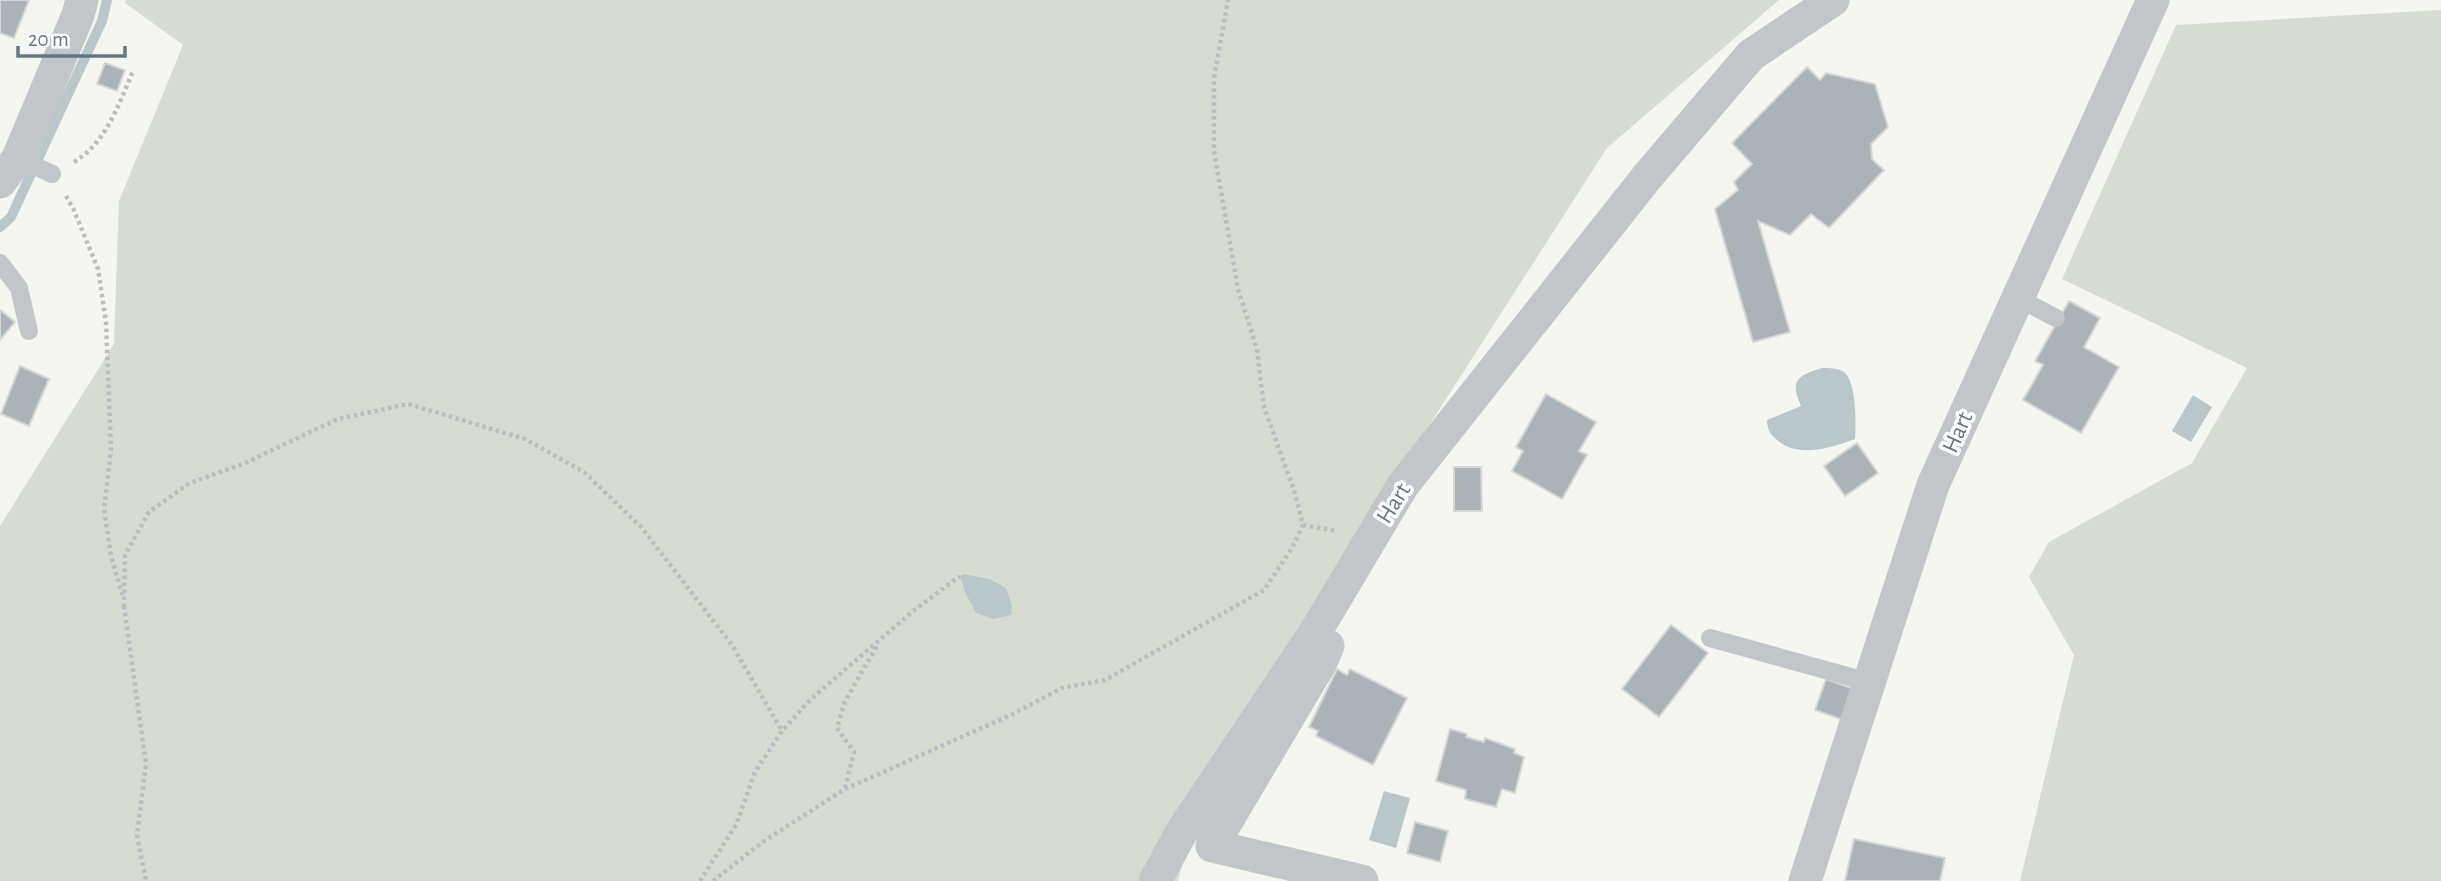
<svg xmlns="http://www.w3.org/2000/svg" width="2441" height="881" font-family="'Alegreya Sans',sans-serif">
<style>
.green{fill:#d6dcd2}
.water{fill:#b9c7cb}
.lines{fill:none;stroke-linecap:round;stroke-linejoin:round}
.stream{stroke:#b9c7cb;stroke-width:10}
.building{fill:#abb3b8;stroke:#d6d6d4;stroke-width:2}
.path{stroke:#bbbec0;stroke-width:4.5;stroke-dasharray:3.5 3.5;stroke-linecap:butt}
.service{stroke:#c2c6c9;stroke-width:18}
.minor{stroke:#c2c6c9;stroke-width:33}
.labels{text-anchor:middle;stroke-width:7;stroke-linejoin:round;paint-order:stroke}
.street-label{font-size:24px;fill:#627683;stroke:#fff}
</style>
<rect width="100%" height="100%" fill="#f5f5f1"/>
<path class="green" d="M126 0H1779L1607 148 1246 711 1189 840 1178 881H0V526L114 344 119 201 183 45 125 3Z
M2441 10V881H2020L2074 655 2029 577 2049 542 2192 463 2247 368 2062 279 2176 25Z"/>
<path class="water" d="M1822 368C1829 368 1838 368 1844 372 1857 383 1856 423 1855 439 1831 448 1798 459 1776 439 1770 434 1767 429 1767 420L1801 406C1790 381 1796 376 1822 368Z
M2193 395 2212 407 2191 442 2172 431Z
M964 574 989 579 1006 588 1012 606 1011 615 994 619 976 613 965 592 960 576Z
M1384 791 1410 798 1396 848 1369 840Z"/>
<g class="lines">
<path class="stream" d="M0 227 11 217 102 21 107 0"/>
</g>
<path class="building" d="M0 0H29L14 38 0 33Z
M105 63 125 70 117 91 97 84Z
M1807 67 1820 80 1826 73 1875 84 1888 127 1871 144 1872 159 1884 170 1829 228 1811 214 1790 235 1758 221 1790 332 1753 342 1715 209 1738 190 1734 182 1752 164 1732 143Z
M2069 301 2100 318 2084 347 2119 367 2081 433 2023 400 2043 365 2035 361Z
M0 310 15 322 0 340Z
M20 366 49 379 29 426 1 414Z
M1546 394 1596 422 1579 451 1587 455 1562 499 1512 471 1523 451 1516 447Z
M1857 443 1878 473 1845 496 1824 466Z
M1454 467H1481L1482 511H1454Z
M1671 625 1708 653 1659 717 1622 689Z
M1337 669 1347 675 1350 669 1407 698 1373 765 1316 736 1318 731 1309 727Z
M1826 679 1857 690 1846 721 1815 710Z
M1450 729 1467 734 1466 737 1484 742 1485 738 1515 749 1514 753 1524 757 1515 793 1502 789 1496 807 1465 799 1466 790 1436 781Z
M1415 822 1448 831 1440 862 1407 853Z
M1854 839 1945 858 1940 881H1845Z"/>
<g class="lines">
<path class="path" d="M74 162C106 143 119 104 133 71
M66 196 73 208 98 269 106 322 111 450 104 509 111 556 123 597
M1303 525 1337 531
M124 606 146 764 137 835 146 881
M124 607 125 555 149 512 190 483 245 463 338 419 408 404 525 439 584 472 641 527 732 645 782 731
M845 788 854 752 837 728 845 701 877 646
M700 881 736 825 755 772 782 731 811 699 912 612 960 576
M713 881 764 841 845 789 1011 715 1062 688 1105 680 1264 590 1292 548 1303 525 1294 490 1264 407 1257 349 1238 289 1214 151V78L1228 0"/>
<path class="service" d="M18 158 52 174
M0 263 19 288 29 331
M2018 298 2056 318
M1710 638 1869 682"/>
<path class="minor" d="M0 182 18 158 78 15 82 0
M1328 646 1321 662 1212 846 1362 881
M1155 881 1181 833 1316 631 1403 485 1647 177 1751 55 1833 0
M1805 881 1933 485 2153 0"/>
</g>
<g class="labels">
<g class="street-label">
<text transform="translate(1957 432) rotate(-66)" y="8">Hart</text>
<text transform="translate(1393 503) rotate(-58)" y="8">Hart</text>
</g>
</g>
<path d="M18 46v10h107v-10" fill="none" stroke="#627683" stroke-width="3.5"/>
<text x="28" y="46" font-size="21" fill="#627683" stroke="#ffffff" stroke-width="5" paint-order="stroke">20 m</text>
</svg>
